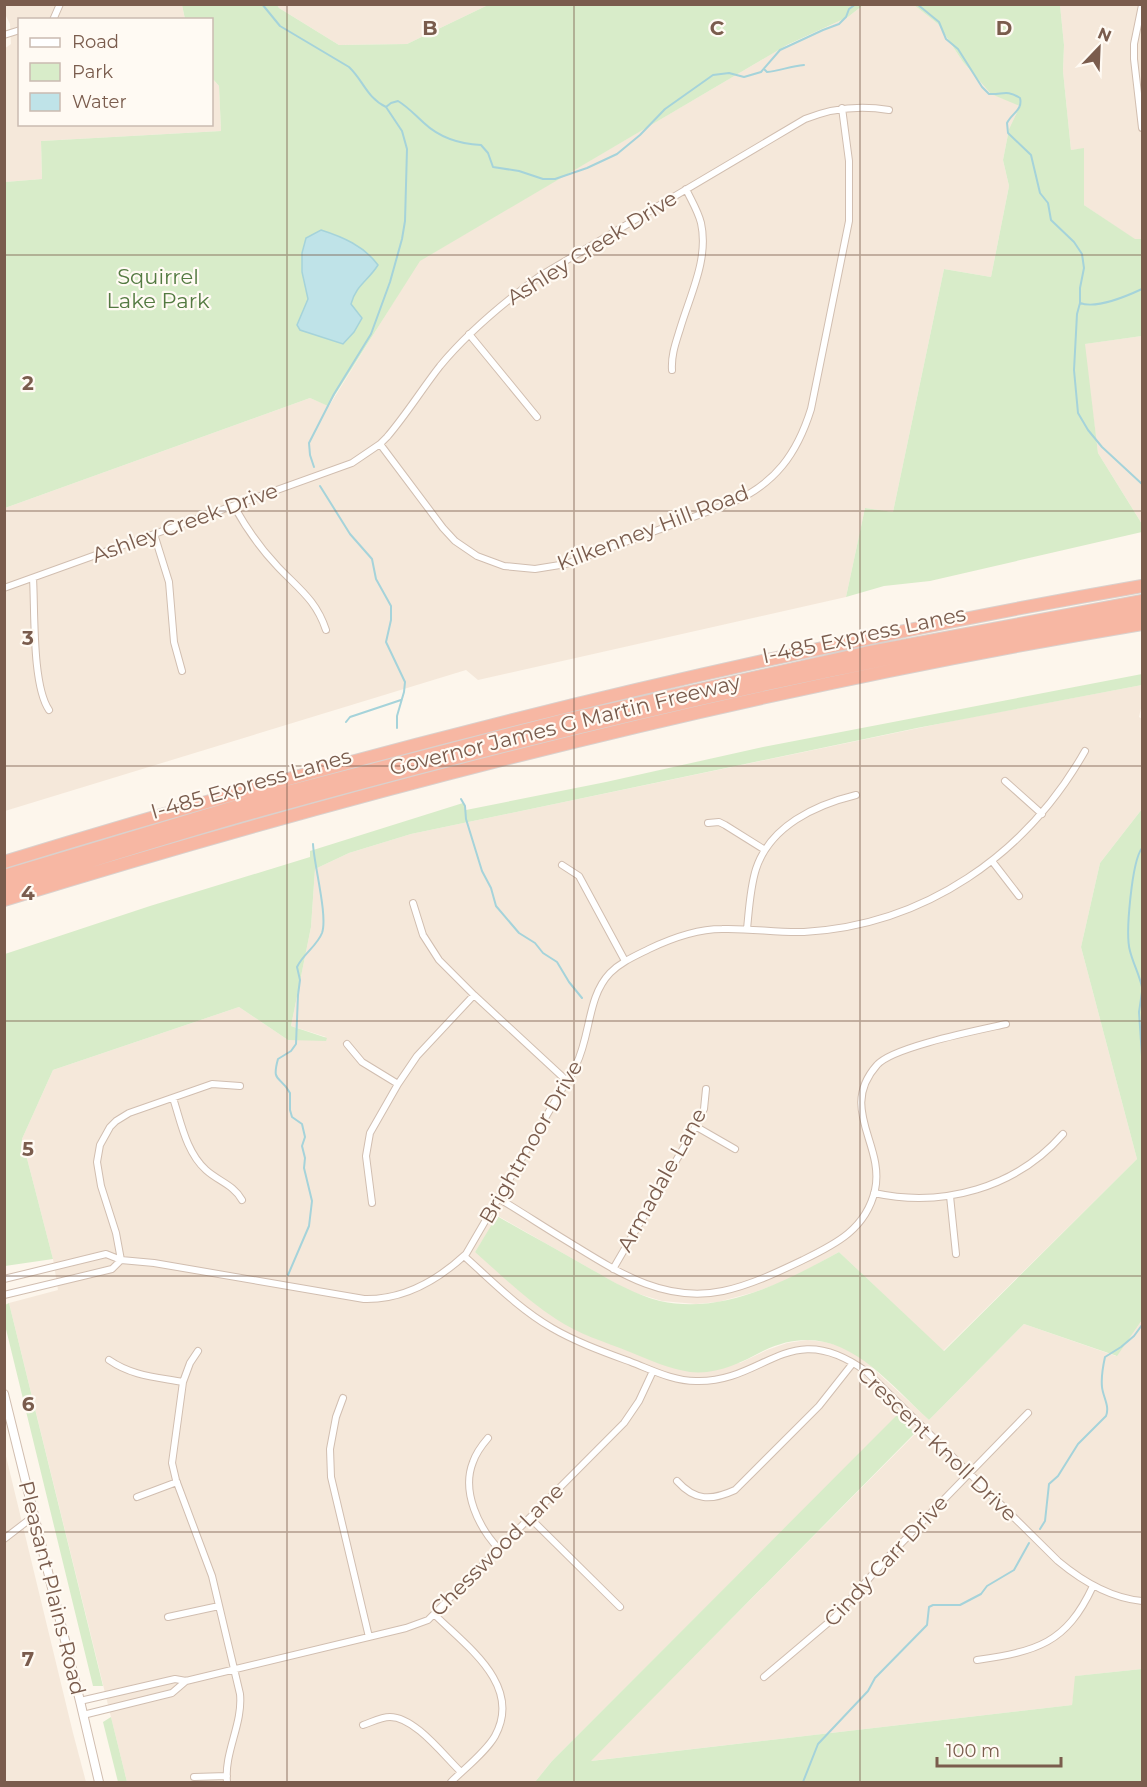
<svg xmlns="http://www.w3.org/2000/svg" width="1147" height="1787" font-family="Montserrat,sans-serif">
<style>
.residential{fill:#f5e8da}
.green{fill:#d8ecc9}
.water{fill:#bfe3e8;stroke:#a5d3da;stroke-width:1.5}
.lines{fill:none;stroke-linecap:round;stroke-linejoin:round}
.stream{stroke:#a5d3da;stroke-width:2}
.minor-casing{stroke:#d1beb0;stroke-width:8}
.tertiary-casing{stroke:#d1beb0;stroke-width:10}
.motorway-casing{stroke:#dad1cd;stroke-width:14}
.minor{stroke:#fff;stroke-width:6}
.tertiary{stroke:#fff;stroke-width:8}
.motorway{stroke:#f7b7a3;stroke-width:12}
.grid{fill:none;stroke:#7a5c4d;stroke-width:1.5;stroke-opacity:0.55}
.labels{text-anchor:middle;stroke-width:4.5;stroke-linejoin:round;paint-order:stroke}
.street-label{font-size:21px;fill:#7a5c4d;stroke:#fffaf3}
.park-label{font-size:21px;fill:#537a41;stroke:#fffaf3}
.grid-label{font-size:20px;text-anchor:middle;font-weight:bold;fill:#7a5c4d;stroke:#fffaf3;stroke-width:4.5;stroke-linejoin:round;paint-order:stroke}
</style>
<rect width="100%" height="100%" fill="#fdf6ec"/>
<path class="residential" d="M881 4 914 5 938 24 963 62 991 94 1021 105 1009 129 1003 160 1009 186 991 277 944 269 893 512 865 508 846 597 478 680 466 670 5 811V508L310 398 329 406 419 261 780 49 848 17 862 6Z
M5 5H182L185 19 20 20V124H212V78L219 86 221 131 41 141 42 179 5 182 4 49 11 44 10 24 5 14Z
M277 5H488L407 44 339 45 279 8Z
M1060 5H1142V239L1135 240 1084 205V149L1071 150 1063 71 1064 45Z
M1142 336V524L1098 453 1084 344Z
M1142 685V704L1139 717 1142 719V809L1100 863 1081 947 1137 1159 943 1351 839 1252 790 1279 755 1292 718 1302 696 1304 662 1301 629 1291 498 1216 475 1252 740 1363 767 1350 787 1343 807 1340 825 1342 844 1347 860 1356 929 1420 1024 1324 1116 1356 1142 1320V1669L1076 1676 1072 1705 590 1761 915 1434 897 1416 552 1761 535 1782H127L9 1303 58 1290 53 1259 22 1139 53 1070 239 1007 288 1040 326 1037 291 1026 311 927 315 869 349 853 411 834 962 719Z
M4 1448 73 1733 86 1782H5Z"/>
<path class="green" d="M182 5H277L279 8 339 45 407 44 488 5H881L862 6 848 17 787 45 420 261 328 406 310 398 5 508V182L42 179 41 141 221 131 219 86 212 78V20L185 19Z
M914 5H1060L1064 45 1063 71 1071 150 1084 148V205L1135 239H1142V336L1085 344 1098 453 1142 524V532L930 581 884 586 846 597 865 508 893 512 944 269 991 277 1009 186 1003 160 1009 129 1020 106 991 94 963 62 938 24Z
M1142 674V685L917 728 411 834 349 853 315 869 311 927 291 1026 327 1038 326 1041 288 1040 239 1007 53 1070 22 1139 53 1259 5 1266V954L150 906 310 857V851L463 803 466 810 606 782 763 747Z
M1142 809V1320L1117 1356 1024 1324 929 1420C880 1375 837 1315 763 1351 740 1363 717 1375 690 1372 670 1369 649 1360 630 1352 605 1342 578 1334 556 1319 527 1300 501 1275 475 1252L497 1216C525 1232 554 1248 582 1264 607 1278 632 1294 660 1301 723 1315 786 1281 839 1252L944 1351 1137 1159 1081 947 1100 863Z
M9 1303 103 1686H93L5 1325V1305Z
M897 1415 915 1433 591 1761 1072 1705 1075 1676 1142 1669V1782H535L552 1761Z
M111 1717 127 1782H118L103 1722Z"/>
<path class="water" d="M321 230C343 237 364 246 378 265 368 281 356 285 351 304L362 318 354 332 343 344 300 330 297 325 308 299 302 272V253L306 238Z"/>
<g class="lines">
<path class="stream" d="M262 4 280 26 349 67C363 80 367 98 386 107
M917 4 939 22 946 39 958 49 982 87 989 94C1003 95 1006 89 1020 98 1023 110 1012 113 1007 123L1008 133 1031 155 1040 193 1048 203 1051 220 1074 242 1082 254 1084 268 1080 288V303L1077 314 1074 370 1078 413 1088 430 1102 447 1142 484
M764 69 767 72C780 71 790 66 804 65
M386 107 391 103 398 101C408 107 415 115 424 123 440 138 460 144 481 145L488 153 493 167 519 171 543 179H555L587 168 617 154 640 135 665 109 713 75 729 73 744 77 761 72 780 50 823 30 839 24 846 17 849 9 856 4
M1080 303C1096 309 1127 296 1142 289
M314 467 310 455 309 443 334 394 371 334 390 282 402 239 405 221 407 149 402 131 386 107
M320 486 350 534 372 559 376 579 391 606V620L386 642 405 682 404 692 397 716V728
M346 722 350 717 401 700
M461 799 465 806 466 819 482 871 491 888 496 906 519 933 535 943 543 953 557 962 569 982 582 998
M1142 848C1132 861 1125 934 1130 951 1133 963 1139 974 1142 987
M1142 992 1139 1012 1142 1056
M288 1275 309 1226 312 1201 304 1168 305 1158 302 1146 305 1137 302 1124 292 1117 290 1110V1093C281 1075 271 1084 278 1059L291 1051 296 1044 298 995 300 980 297 967C303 954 317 946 322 933 328 916 314 865 313 844
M1040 1529 1045 1521 1049 1484 1058 1476 1078 1444 1106 1416C1110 1406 1103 1397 1102 1387 1101 1377 1103 1366 1105 1357L1121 1347 1134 1336 1142 1325
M803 1782 818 1744 868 1691 875 1678 927 1625 929 1607 933 1605H960L981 1594 987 1586 1014 1570 1029 1543"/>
<defs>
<path id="minor" d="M1142 5 1134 44V59L1142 128
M53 20 60 4
M4 35 20 30
M469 334 537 417
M672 370C671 355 676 342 680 329 690 295 709 259 701 223 698 211 691 200 686 189
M380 444 443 528 455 541 477 556 504 566 535 569 566 564 731 503C775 484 797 454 811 409L849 221V161L842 108
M234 506C246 528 260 548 278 567 299 589 316 600 326 630
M154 534 169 582 174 642 182 671
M33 578C35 611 32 685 49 710
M4 588 352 463 380 444 387 437C406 415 422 389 440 366 469 331 503 303 540 276L805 119C832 108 860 105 889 110
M1005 781 1042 814
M708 823 719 822 725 825 765 850
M992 861 1019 896
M562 865 579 876 625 961
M413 903 423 935 439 960 474 995 567 1081
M747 929C749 910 750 888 756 869 770 826 815 805 856 795
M347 1044 362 1062 398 1084
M240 1086 212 1084 129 1113 116 1121 110 1127 100 1145 97 1162 101 1186 116 1233 121 1260 154 1263 364 1299C404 1300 437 1281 466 1254L576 1065C591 1035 587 997 610 973 621 962 635 956 649 949 672 938 697 929 722 929 750 928 777 933 804 932 925 925 1026 855 1085 751
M173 1098C181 1122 186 1152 206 1170 218 1181 234 1185 242 1200
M695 1126 735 1149
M874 1193C943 1208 1016 1188 1063 1134
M950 1196 956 1254
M498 1198C523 1213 547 1229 572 1244 619 1273 665 1303 723 1291 751 1285 778 1272 803 1260 836 1244 866 1229 875 1190 885 1144 838 1109 877 1065 892 1047 979 1030 1006 1024
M372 1203 366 1156 370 1133 398 1084 417 1056 474 995
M464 1256C492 1281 519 1309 552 1328 576 1342 604 1352 631 1362 652 1370 673 1381 696 1381 766 1383 789 1315 867 1372L1058 1561C1082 1581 1110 1598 1142 1601
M613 1269 691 1135 704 1109 706 1089
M4 1279 106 1254 121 1260 112 1269 4 1295
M198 1351 190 1363 183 1382 172 1463 176 1480 212 1576 240 1694C243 1724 224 1752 227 1782
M109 1360C132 1376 156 1377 183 1382
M343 1398 336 1417 330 1449 331 1477 369 1637
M488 1438C482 1445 476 1453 473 1462 461 1492 479 1528 499 1549
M677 1481C695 1501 711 1501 735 1490L819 1406 853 1363
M137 1497 177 1482
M530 1518 620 1607
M4 1539 34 1516
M435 1615C466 1646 523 1685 495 1736 486 1752 464 1769 451 1782
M168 1617 219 1606
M977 1660C1037 1651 1066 1644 1093 1586
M764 1677 835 1617 886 1559 1028 1413
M80 1701 175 1679 186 1681 406 1628 428 1620 624 1423 639 1401 653 1371
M83 1715 172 1693 186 1681
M363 1725C372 1722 381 1717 390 1717 415 1717 444 1756 461 1772
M194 1777 227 1776"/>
<path id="tertiary" d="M4 1394 80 1701 99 1782"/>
<path id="motorway" d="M4 862C378 747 757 653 1142 586
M4 876 264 798 564 720 865 653 1142 601
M4 888C93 861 181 832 269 808 557 728 848 660 1142 613
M4 900C378 785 757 688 1142 624"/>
</defs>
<use href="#minor" class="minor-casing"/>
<use href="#tertiary" class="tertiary-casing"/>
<use href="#motorway" class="motorway-casing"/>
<use href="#minor" class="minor"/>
<use href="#tertiary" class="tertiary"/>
<use href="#motorway" class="motorway"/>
</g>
<path class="grid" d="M287 4V1782M574 4V1782M860 4V1782M4 255H1142M4 511H1142M4 766H1142M4 1021H1142M4 1276H1142M4 1532H1142"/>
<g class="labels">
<g class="street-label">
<text transform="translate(592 248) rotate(-32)" y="7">Ashley Creek Drive</text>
<text transform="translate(185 523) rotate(-20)" y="7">Ashley Creek Drive</text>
<text transform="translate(653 528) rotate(-21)" y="7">Kilkenney Hill Road</text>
<text transform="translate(864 635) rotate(-12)" y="7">I-485 Express Lanes</text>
<text transform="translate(565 725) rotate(-14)" y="7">Governor James G Martin Freeway</text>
<text transform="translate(251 784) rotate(-16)" y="7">I-485 Express Lanes</text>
<text transform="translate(531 1142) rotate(-60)" y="7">Brightmoor Drive</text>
<text transform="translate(662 1180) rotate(-61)" y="7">Armadale Lane</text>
<text transform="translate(937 1444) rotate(44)" y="7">Crescent Knoll Drive</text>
<text transform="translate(497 1550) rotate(-45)" y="7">Chesswood Lane</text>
<text transform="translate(886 1561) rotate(-47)" y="7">Cindy Carr Drive</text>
<text transform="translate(52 1588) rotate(76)" y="7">Pleasant Plains Road</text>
</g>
<g class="park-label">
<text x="158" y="284">Squirrel<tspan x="158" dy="24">Lake Park</tspan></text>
</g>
</g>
<g class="grid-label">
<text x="430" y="35">B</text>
<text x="717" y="35">C</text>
<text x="1004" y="35">D</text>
<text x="28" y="390">2</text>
<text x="28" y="645">3</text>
<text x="28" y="900">4</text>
<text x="28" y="1156">5</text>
<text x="28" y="1411">6</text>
<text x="28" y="1666">7</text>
</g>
<rect width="1147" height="1787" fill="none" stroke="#7a5c4d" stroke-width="12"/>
<rect x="18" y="18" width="195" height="108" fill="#fffaf3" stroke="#cabbb1" stroke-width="1.5"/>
<rect x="30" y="38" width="30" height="9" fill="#ffffff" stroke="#cabbb1" stroke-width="1.5"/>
<text x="72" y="48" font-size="18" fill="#7a5c4d">Road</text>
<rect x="30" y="63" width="30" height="18" fill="#d8ecc9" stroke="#cabbb1" stroke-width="1.5"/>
<text x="72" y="78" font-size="18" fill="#7a5c4d">Park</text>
<rect x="30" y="93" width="30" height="18" fill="#bfe3e8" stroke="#cabbb1" stroke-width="1.5"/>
<text x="72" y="108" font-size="18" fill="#7a5c4d">Water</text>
<g transform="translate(1099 48) rotate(23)" stroke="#fffaf3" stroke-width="4.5" paint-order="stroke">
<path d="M0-4.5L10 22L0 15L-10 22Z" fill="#7a5c4d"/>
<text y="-9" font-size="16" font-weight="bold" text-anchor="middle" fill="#7a5c4d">N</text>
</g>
<path d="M937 1757v9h124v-9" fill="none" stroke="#7a5c4d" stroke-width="3"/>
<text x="946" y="1757" font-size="18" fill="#7a5c4d" stroke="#fffaf3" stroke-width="4.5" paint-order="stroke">100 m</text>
</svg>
